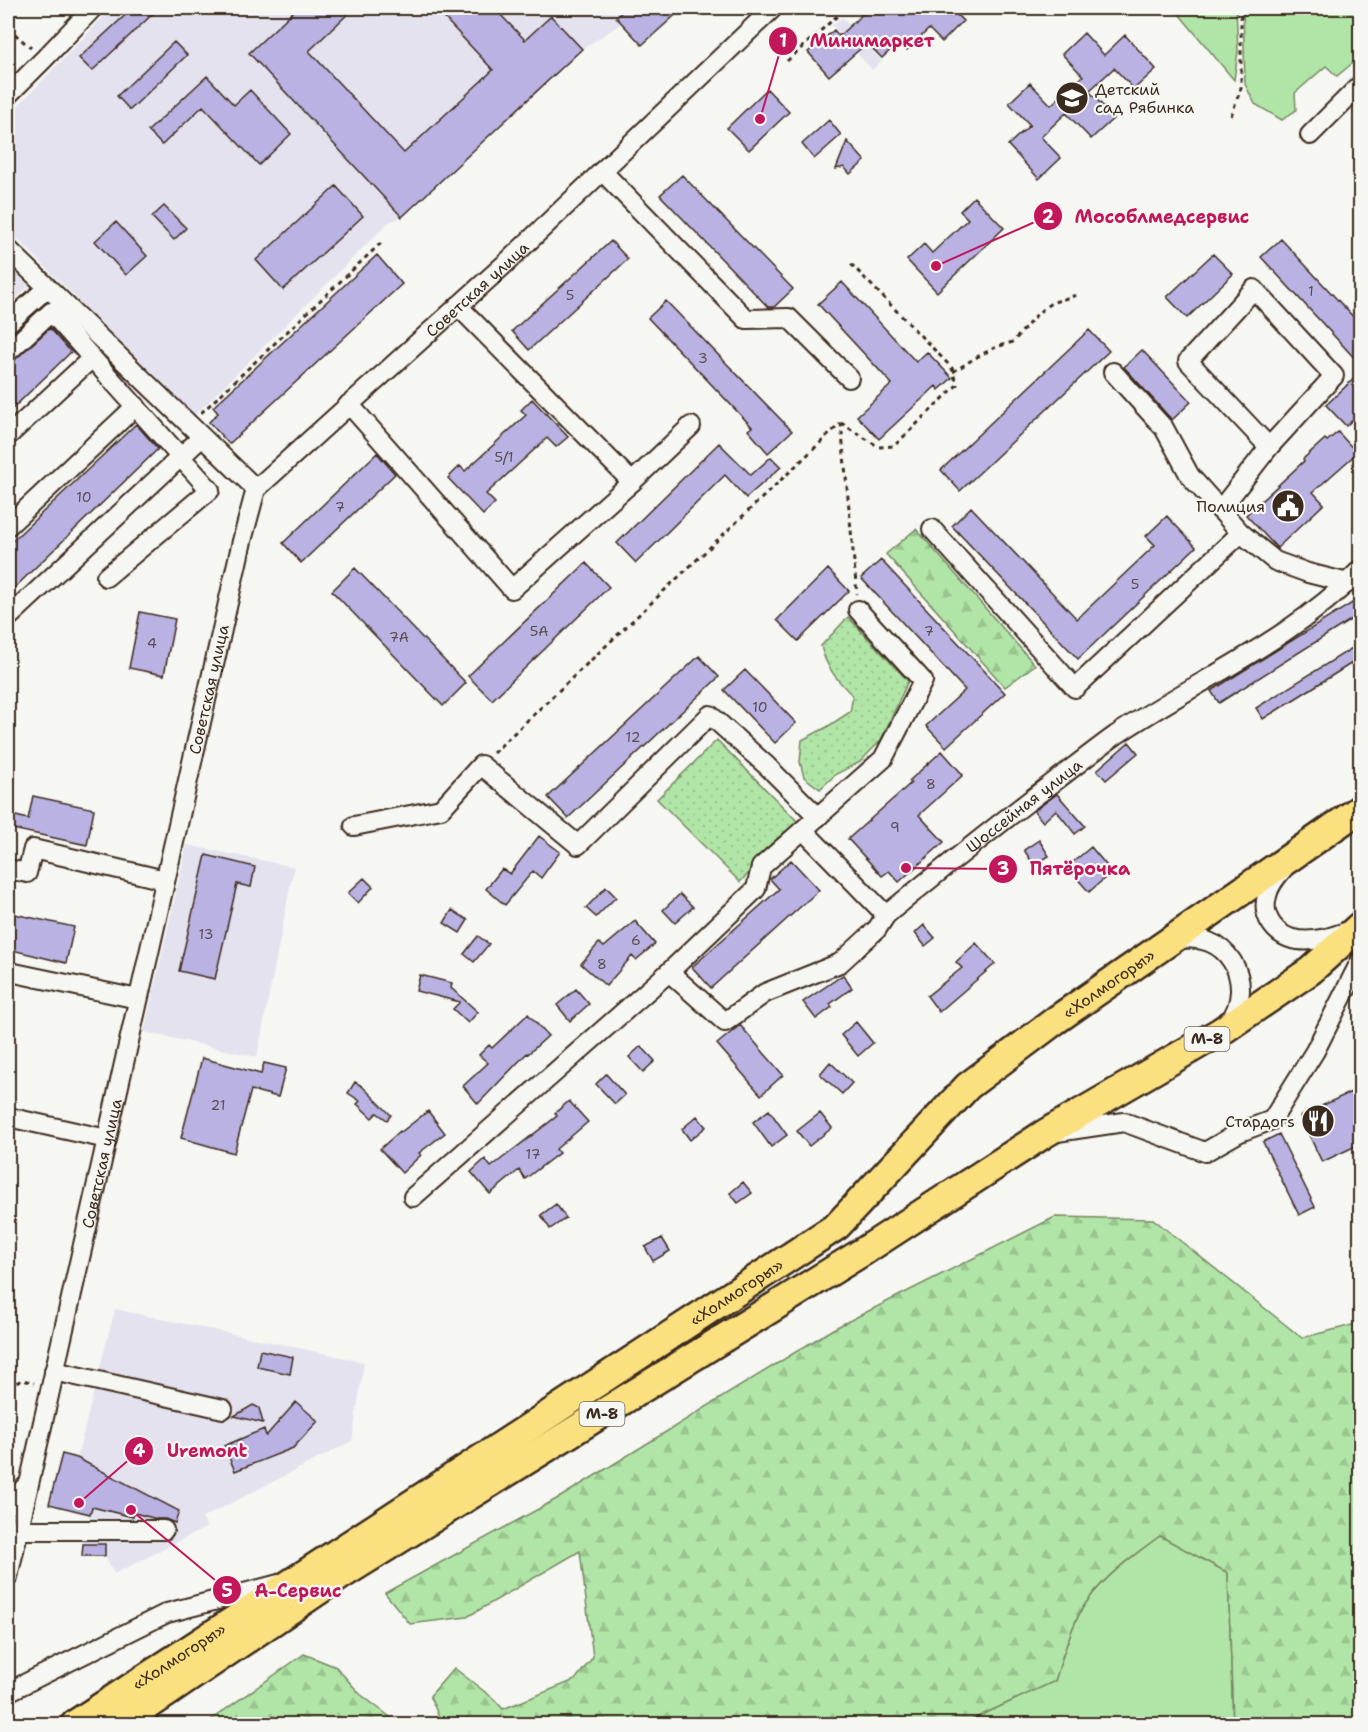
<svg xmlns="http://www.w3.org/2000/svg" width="1368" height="1732" font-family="'Shantell Sans',sans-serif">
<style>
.built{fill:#e4e2ee}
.green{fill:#b1e5a7;stroke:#768862;stroke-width:1.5}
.forest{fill:url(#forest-firs);stroke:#768862;stroke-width:1.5}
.park{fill:url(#park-dots);stroke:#768862;stroke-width:1.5}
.building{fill:#b9b2e3;stroke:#3b2a1e;stroke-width:1.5}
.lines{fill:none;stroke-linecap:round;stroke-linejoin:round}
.minor-casing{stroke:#3b2a1e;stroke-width:22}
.highway-casing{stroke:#3b2a1e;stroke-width:32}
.path{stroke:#3b2a1e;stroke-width:3;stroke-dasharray:4.5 4.5;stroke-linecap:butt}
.minor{stroke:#f6f6f2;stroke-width:18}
.highway{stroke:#fbe080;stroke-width:27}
.labels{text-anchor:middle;stroke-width:4.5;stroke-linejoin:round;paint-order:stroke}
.number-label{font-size:14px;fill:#5a4c4f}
.shield{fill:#f6f6f2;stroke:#73675e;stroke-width:1.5}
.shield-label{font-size:15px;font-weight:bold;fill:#3b2a1e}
.poi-label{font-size:16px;fill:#3b2a1e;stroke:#f6f6f2;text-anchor:end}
.street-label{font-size:16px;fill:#3b2a1e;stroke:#f6f6f2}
.leader{fill:none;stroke:#c2185b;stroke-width:2}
.callout-dot{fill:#c2185b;stroke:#f6f6f2;stroke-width:2}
.mark-label{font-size:18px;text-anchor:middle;font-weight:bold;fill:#fff}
.callout-label{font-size:18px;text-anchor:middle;font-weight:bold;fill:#c2185b;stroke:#f6f6f2;stroke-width:4.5;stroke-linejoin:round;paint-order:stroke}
</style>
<defs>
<pattern id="forest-firs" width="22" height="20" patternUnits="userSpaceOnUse" patternTransform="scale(1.5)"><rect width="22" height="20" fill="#b1e5a7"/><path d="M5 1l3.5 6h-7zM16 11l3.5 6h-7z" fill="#99c58f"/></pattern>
<pattern id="park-dots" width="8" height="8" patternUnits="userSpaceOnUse" patternTransform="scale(1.5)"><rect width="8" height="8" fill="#b1e5a7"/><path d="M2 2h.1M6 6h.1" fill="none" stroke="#99c58f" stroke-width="1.8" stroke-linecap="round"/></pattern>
</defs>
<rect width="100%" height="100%" fill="#f6f6f2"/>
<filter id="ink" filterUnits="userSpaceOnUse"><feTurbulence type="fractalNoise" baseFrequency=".0167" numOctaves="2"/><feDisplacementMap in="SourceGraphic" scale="12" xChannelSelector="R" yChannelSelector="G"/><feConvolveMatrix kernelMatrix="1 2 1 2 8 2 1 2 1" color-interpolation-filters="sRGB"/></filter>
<g filter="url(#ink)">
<path class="built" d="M112 8H683L642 45 621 24 582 49 402 217 389 222 193 417 8 229V116Z
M842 17 882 61 872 70 832 25Z
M8 264 29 286 8 306Z
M187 845 294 867 257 1057 144 1032Z
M115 1309 364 1362 352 1441 202 1518 207 1527 114 1574 105 1556H82L83 1544 90 1514 49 1504 62 1454 77 1458Z"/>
<path class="green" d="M1174 8H1236L1238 51 1234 80Z
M1243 8H1360V57L1337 76 1326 66 1295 93 1296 110 1282 120 1255 104 1245 84Z
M1160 1535 1228 1573 1233 1724H962L1055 1681C1063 1656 1072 1621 1088 1600 1107 1574 1135 1555 1160 1535Z"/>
<path class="forest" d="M916 529 1035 665 1005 687 886 554Z
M1055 1217 1153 1219 1302 1338 1360 1323V1724H1233L1228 1573 1160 1536C1135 1554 1107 1574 1088 1600 1072 1621 1063 1656 1055 1681L962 1724H442L430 1696 454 1668 494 1699 503 1709 575 1680 593 1657 580 1551 467 1617 410 1624 385 1593 562 1496 833 1329Z
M304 1654 336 1667 360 1694 398 1723V1724H205Z"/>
<path class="park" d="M848 617 908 681 881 740 860 762 836 774 820 789 804 777 800 762 802 740 827 727 850 712 853 696C838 681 826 668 821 646Z
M717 740 799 823 740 882 657 799Z"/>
<path class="building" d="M133 8H159L92 71 79 58Z
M297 8H354L309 51 404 153 493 70 435 8H494L525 40 551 16 582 49 402 217 249 53Z
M626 8H683L642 45 616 17Z
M869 8H950L963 21 942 42 929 29 907 50 899 42 882 58 867 43 829 76 808 52 834 30 839 36Z
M1084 33 1104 55 1125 35 1156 69 1134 89 1114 68 1089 91 1114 118 1091 139 1066 113 1041 137 1061 158 1039 179 1008 145 1030 125 1009 103 1030 83 1051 105 1083 76 1062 54Z
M174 42 187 55 130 110 117 96Z
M207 76 234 105 250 90 291 134 259 165 203 106 162 145 148 131Z
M767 89 789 112 749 150 727 128Z
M829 120 841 135 814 159 802 144Z
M847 141 865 161 850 174 844 167 836 169Z
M682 175 793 289 774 307H768L660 195Z
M336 186 363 216 283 290 256 260Z
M974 197 1004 228 937 292 907 260 924 244 932 253 968 219 960 211Z
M164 206 186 228 174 240 152 217Z
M116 222 147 256 126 275 95 241Z
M1281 239 1360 324V364L1261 257Z
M611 241 628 259 529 350 512 331Z
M1213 254 1233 274 1187 318 1167 297Z
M377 255 402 284 229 444 209 422 218 413 213 407Z
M842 282 916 362 927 352 952 378 939 390 936 386 879 439 857 416 892 384 818 304Z
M666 301 792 431 768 453 748 430 752 427 648 318Z
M50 328 71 352 8 413V366Z
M1089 330 1109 351 960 491 941 470Z
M1142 350 1191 402 1172 420 1124 367Z
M1360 373V413L1346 426 1326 405Z
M532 399 568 437 556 447 547 438 486 494 495 503 483 515 448 478 460 466 465 471 526 415 521 410Z
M136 424 158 449 8 594V545Z
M1338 432 1357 453 1313 492 1324 504 1277 548 1246 515 1304 461 1303 459 1325 439 1327 441Z
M719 443 751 475 771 457 781 467 746 498 725 475 636 563 617 543Z
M377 453 395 474 301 563 283 543Z
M971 507 1077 619 1155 545 1146 536 1167 516 1196 547 1078 659 952 526Z
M881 560 1005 693 946 747 926 726 965 690 861 578Z
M586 563 609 587 492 700 468 676Z
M355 568 466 683 443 706 332 591Z
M828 569 849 591 798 641 777 620Z
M1360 598V614L1219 703 1211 691Z
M140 612 175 619 164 675 129 668Z
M1360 643V658L1263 719 1256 708Z
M699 656 719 677 568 818 548 797Z
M745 670 796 723 775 743 724 690Z
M1129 742 1138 753 1106 780 1097 770Z
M942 751 963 775 919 815 944 842 899 882 889 871 882 876 848 839 911 783 909 781Z
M1057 794 1085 826 1075 834 1056 810 1043 822 1034 811Z
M33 796 94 809 87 845 8 828V814L28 819Z
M539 836 560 852 541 878 533 871 505 905 486 889 502 869 510 874Z
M1039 840 1049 856 1034 865 1024 850Z
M1091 847 1112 872 1089 892 1067 867Z
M206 855 255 867 251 887 237 884 215 979 179 971Z
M791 860 819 890 711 988 692 967 779 889 770 879Z
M364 878 373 887 358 903 348 893Z
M606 887 616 897 596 917 586 908Z
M680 894 693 907 675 923 663 910Z
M452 910 468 920 460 933 444 923Z
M10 913 74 927 66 963 8 949V925Z
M635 921 655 944 636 960 632 956 606 986 581 964 599 943 604 947Z
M924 925 935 938 925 946 915 933Z
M478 936 489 944 474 962 464 954Z
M976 943 995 964 939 1012 927 996 962 968 956 962Z
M420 975 452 983 451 988 478 1012 468 1023 453 1009 460 1002 416 991Z
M843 975 852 988 830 1004 832 1007 816 1019 803 1002Z
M576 989 589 1004 570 1021 557 1005Z
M528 1014 548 1036 528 1054 527 1053 478 1104 463 1086 488 1063 479 1055 489 1045 492 1048Z
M856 1022 873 1043 858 1056 841 1035Z
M740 1025 783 1075 761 1095 717 1044Z
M641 1046 655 1061 643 1072 629 1057Z
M202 1058 261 1074 264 1063 286 1068 278 1097 251 1090 234 1153 181 1138Z
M830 1062 852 1083 842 1094 820 1074Z
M606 1074 625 1095 615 1104 596 1084Z
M355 1082 362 1086 391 1115 387 1120 377 1113 372 1118 357 1104 360 1101 348 1093Z
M1351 1092 1360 1111V1144L1322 1162 1300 1116Z
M569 1101 588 1122 556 1149 559 1153 525 1179 519 1170 490 1194 471 1172 485 1159 491 1167 557 1116 555 1113Z
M769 1110 787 1135 771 1147 753 1122Z
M428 1111 445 1133 419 1153 421 1155 402 1173 380 1149 400 1131 401 1132Z
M820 1113 832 1128 809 1146 797 1131Z
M697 1116 706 1127 690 1140 682 1129Z
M1279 1134 1315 1207 1299 1215 1263 1142Z
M743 1182 752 1193 738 1203 730 1193Z
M556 1204 566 1218 550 1229 541 1215Z
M662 1238 670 1251 653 1261 645 1247Z
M260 1350 293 1357 290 1374 257 1367Z
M296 1402 318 1421 293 1448 235 1471 224 1446 264 1429 266 1436Z
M253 1405 259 1408 263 1423 234 1416Z
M62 1454 77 1458 179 1511 175 1523 165 1519H157L134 1513 133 1517 92 1507 90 1514 49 1504Z
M83 1544H105V1556H82Z"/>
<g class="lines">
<defs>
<g id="minor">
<path d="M8 95 44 59 93 8"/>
<path d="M1310 135 1360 85"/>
<path d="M602 171 746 319 789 318 849 378"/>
<path d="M8 249 256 489"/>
<path d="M1254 289 1334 376 1269 447 1188 361Z"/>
<path d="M458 306 632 482 691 426"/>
<path d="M8 323 47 288"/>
<path d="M8 352 51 312 210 490 106 577"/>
<path d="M1113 372 1164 428 1190 476 1241 533 1275 561 1308 573 1348 583"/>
<path d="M349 404 512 589 632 482"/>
<path d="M8 436 92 358"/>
<path d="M1220 510 1269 447"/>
<path d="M8 526 136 406"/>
<path d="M932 529 1075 688 1241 533"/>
<path d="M8 618 202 437"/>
<path d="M354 826 441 809 481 765 578 845 710 715 767 766 818 817"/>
<path d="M803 830 886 915"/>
<path d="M1284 868C1277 876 1269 885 1267 896 1261 917 1276 937 1298 940 1316 942 1332 937 1348 931"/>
<path d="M8 869 27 873 33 849 165 880"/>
<path d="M1174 941C1226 926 1259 983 1228 1024"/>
<path d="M10 972 138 999"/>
<path id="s1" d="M669 972 725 1022 765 993 840 963 877 929 886 915C941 870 997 825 1054 782 1075 766 1095 750 1116 735 1197 680 1291 641 1360 570"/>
<path d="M8 1117 107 1139"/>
<path d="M1057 1132 1124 1122 1205 1152 1240 1132 1272 1120 1315 1051 1360 962"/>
<path d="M413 1197 669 972 756 889 761 867 883 759 923 681 858 610"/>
<path d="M54 1371 223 1409"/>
<path d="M8 1505 28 1484"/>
<path d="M18 1530H164"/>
<path id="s2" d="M8 1577 242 541 256 489 506 263 773 8"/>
<path d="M8 1692 167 1613 279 1584"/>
</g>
<g id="highway">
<path id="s3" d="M75 1724 837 1226 968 1086 1056 1020 1360 809"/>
<path d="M121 1724 340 1576 864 1251 1044 1134 1220 1032 1310 971 1360 926"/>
</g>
</defs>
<use href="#minor" class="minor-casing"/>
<use href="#highway" class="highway-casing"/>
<path class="path" d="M8 28 31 48
M787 61 846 8
M1231 116 1241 88V8
M953 372 975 358 996 347 1013 342 1038 313 1051 303 1080 294
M201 413 381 243
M841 423 879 447 894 446 957 385 952 368 851 264
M841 423 857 594
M493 753 841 423
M8 1386 23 1380 34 1383"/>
<use href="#minor" class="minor"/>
<use href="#highway" class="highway"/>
</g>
</g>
<defs>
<symbol id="school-disc" viewBox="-11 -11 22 22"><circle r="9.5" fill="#3b2a1e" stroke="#f6f6f2"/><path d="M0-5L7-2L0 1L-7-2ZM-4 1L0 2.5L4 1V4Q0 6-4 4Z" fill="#fff"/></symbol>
<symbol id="civic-disc" viewBox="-11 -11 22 22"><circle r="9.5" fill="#3b2a1e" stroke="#f6f6f2"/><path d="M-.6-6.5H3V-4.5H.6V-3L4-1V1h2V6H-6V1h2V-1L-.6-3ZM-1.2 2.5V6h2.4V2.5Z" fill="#fff"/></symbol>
<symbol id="restaurant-disc" viewBox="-11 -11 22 22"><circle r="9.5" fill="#3b2a1e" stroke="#f6f6f2"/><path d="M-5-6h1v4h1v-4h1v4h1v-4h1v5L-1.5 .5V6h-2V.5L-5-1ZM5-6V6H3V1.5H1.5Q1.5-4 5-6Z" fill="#fff"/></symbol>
</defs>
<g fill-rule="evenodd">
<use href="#school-disc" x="1053" y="79" width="38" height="38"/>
<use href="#civic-disc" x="1269" y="487" width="38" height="38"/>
<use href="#restaurant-disc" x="1299" y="1102" width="38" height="38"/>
</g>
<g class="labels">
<g class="number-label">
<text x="1311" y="296">1</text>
<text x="570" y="300">5</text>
<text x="703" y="363">3</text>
<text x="504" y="462">5/1</text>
<text x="84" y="502">10</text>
<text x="340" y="512">7</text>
<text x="1135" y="589">5</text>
<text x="539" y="636">5А</text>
<text x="929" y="636">7</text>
<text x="399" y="642">7А</text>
<text x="152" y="648">4</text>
<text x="760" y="712">10</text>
<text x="633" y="742">12</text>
<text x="931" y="789">8</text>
<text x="895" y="832">9</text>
<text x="206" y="939">13</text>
<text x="636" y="945">6</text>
<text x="602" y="969">8</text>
<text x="218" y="1110">21</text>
<text x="533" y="1159">17</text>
</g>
<g class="shield">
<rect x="1184.5" y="1027" width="45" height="24" rx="4.5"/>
<rect x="579.5" y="1402" width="45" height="24" rx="4.5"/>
</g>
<g class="shield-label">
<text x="1207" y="1044">М-8</text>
<text x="602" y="1419">М-8</text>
</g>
<g class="poi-label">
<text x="1095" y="95" text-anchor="start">Детский<tspan x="1095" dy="18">сад Рябинка</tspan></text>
<text x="1265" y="512">Полиция</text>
<text x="1295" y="1127">Стардогs</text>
</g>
<g class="street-label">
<text dy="6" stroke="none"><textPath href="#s2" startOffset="1414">Советская улица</textPath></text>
<text dy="6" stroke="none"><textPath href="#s2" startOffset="910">Советская улица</textPath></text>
<text dy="6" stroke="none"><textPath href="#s1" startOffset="448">Шоссейная улица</textPath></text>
<text dy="6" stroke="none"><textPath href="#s3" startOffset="1276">«Холмогоры»</textPath></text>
<text dy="6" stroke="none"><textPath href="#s2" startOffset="424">Советская улица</textPath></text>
<text dy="6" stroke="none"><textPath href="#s3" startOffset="790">«Холмогоры»</textPath></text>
<text dy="6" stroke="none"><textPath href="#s3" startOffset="124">«Холмогоры»</textPath></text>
</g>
</g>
<path class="leader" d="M760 119L783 41M936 266L1048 216M906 868L1003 869M79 1503L139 1451M131 1510L227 1590"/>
<g class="callout-dot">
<circle cx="760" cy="119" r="6"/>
<circle cx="936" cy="266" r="6"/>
<circle cx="906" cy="868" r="6"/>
<circle cx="79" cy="1503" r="6"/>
<circle cx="131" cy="1510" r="6"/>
<circle cx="783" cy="41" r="15"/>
<circle cx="1048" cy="216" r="15"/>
<circle cx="1003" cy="869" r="15"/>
<circle cx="139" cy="1451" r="15"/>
<circle cx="227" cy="1590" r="15"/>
</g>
<g class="mark-label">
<text x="783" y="47">1</text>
<text x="1048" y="223">2</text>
<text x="1003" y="875">3</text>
<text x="139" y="1457">4</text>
<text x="227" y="1597">5</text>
</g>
<g class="callout-label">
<text x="872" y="47">Минимаркет</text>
<text x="1162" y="223">Мособлмедсервис</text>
<text x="1080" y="875">Пятёрочка</text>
<text x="207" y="1457">Uremont</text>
<text x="298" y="1597">А-Сервис</text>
</g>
<rect width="1368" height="1732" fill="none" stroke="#f6f6f2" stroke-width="30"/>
<rect x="15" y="15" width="1338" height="1702" fill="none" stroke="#3b2a1e" stroke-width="2" filter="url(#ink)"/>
</svg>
